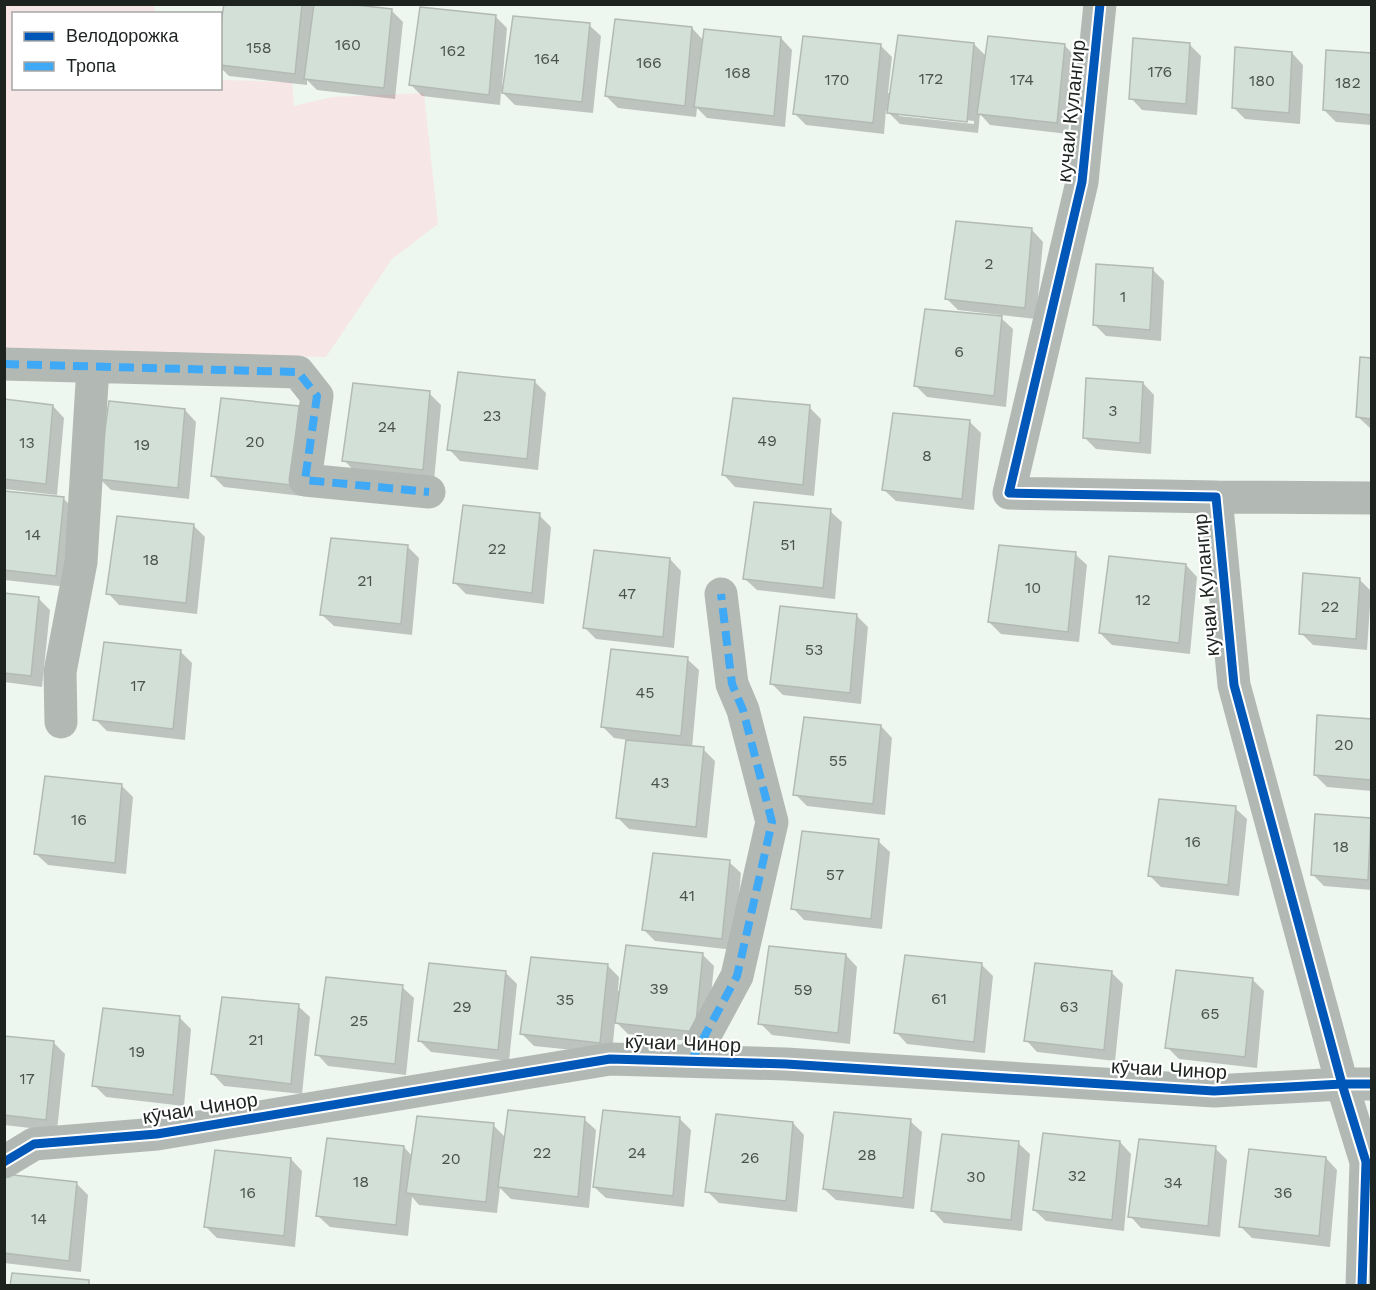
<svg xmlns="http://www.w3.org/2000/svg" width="1376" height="1290" font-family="'Work Sans',sans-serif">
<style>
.green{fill:#f6e7e6}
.shadow{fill:#0003;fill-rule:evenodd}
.building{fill:#d3e0d7;stroke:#b3bab4;stroke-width:1.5}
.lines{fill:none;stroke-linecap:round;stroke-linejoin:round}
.minor{stroke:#b2b9b4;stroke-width:33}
.quiet{stroke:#3fa9f5;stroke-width:8;stroke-dasharray:15 8;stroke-linecap:butt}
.cycleway-casing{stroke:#fff;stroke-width:13}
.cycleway{stroke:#0057b8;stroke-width:9}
.labels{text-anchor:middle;stroke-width:4.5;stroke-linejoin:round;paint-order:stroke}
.number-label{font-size:16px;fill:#4a524d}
.street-label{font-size:20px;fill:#1d231f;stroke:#fff}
</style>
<rect width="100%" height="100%" fill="#edf6ef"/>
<path class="green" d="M4 5H154L155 13 14 14V88H220L221 80 292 82 294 106 332 97 424 93 438 224 392 259 326 357 42 353 5 352Z"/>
<path class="shadow" d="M226 4H311L315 9 391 10 403 22 395 99 317 90 307 80V85L229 76 220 67V40Z
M496 17 507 28 502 86H505L589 25 601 36 593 113 515 105 501 91 500 105 422 96 410 84Z
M692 28 704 41 781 38 792 50 785 127 707 118 697 108 696 117 618 108 606 96Z
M974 44 987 57 1064 45 1076 57 1068 134 990 125 980 114 978 133 900 124 886 110 884 134 806 125 794 113 880 45 892 57 888 93H891ZM899 113 974 121V124L899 116Z
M1189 44 1201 56 1197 115 1142 110 1131 98Z
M1292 53 1303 65 1300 124 1245 119 1233 107Z
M1372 55V125L1336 122 1324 110Z
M1032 230 1043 242 1036 319 958 310 946 298Z
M1153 270 1164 281 1161 341 1106 336 1094 324Z
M1001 318 1013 329 1006 407 927 397 916 386Z
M1372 359V428H1370L1358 417Z
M534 381 546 393 538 470 460 461 449 449Z
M1143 383 1154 395 1151 454 1096 449 1084 437Z
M429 393 441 405 434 481 355 472 344 460Z
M4 401 53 406 64 418 57 495 4 489Z
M298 407 302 496 224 487 212 475Z
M809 407 821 419 814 496 735 487 724 475Z
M185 410 196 422 189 499 111 490 99 478Z
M970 422 981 433 974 510 896 501 884 490Z
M4 492 63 498 75 510 68 587 4 580Z
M830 511 842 522 835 599 757 590 745 579Z
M539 515 551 527 544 604 466 594 454 582Z
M193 525 205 537 197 614 119 605 108 593Z
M408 547 419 558 412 635 334 626 322 615Z
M1075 554 1087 565 1079 642 1001 634 989 622Z
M670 559 681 571 674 648 596 639 585 628Z
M1186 565 1197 577 1190 654 1112 645 1100 633Z
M1359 579 1371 591 1367 650 1313 645 1301 633Z
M4 595 38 598 50 610 42 687 4 682Z
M856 615 868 627 861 704 783 695 771 683Z
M180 651 192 663 185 740 107 731 95 719Z
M687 659 699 670 692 748 703 749 715 761 707 838 629 829 617 817 628 740 614 738 602 726Z
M1372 720V791L1327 787 1315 775Z
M881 726 892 738 885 815 807 806 795 794Z
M121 785 133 797 126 874 48 865 36 854Z
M1235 808 1247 819 1239 896 1161 887 1150 876Z
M1371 820 1372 890 1324 886 1312 874Z
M878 841 890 852 882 929 804 920 793 908Z
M729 862 741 873 734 950 655 941 644 930Z
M702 954 714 966 706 1043 628 1034 615 1021 612 1054 534 1046 522 1034 608 966 619 977 618 991H621Z
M846 955 857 967 850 1044 772 1035 760 1023Z
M981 964 993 976 985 1053 907 1044 896 1032Z
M505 972 517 984 509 1061 431 1052 419 1040Z
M1111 972 1123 984 1115 1061 1037 1052 1026 1040Z
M1252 979 1264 991 1257 1068 1179 1059 1167 1047Z
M402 987 414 998 406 1075 328 1066 317 1054Z
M298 1006 310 1017 302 1094 224 1086 213 1074Z
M179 1017 191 1029 184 1106 106 1097 94 1085Z
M4 1037 53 1042 65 1054 57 1131 4 1125Z
M584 1119 596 1130 589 1208 511 1199 500 1188 497 1213 419 1205 412 1197 408 1236 330 1227 318 1216 404 1147 413 1157 493 1125 506 1138Z
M680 1119 691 1130 684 1207 606 1198 594 1187Z
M910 1121 922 1132 914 1209 836 1200 824 1189Z
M793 1123 804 1135 797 1212 719 1203 707 1191Z
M1120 1142 1131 1154 1124 1231 1046 1221 1034 1210Z
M1018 1143 1030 1154 1022 1231 944 1223 933 1211Z
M1215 1148 1227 1160 1220 1237 1141 1228 1130 1216Z
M1326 1158 1337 1170 1330 1247 1252 1238 1240 1226Z
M291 1159 302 1171 295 1247 217 1238 206 1227Z
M4 1176 76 1183 88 1195 81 1272 4 1263Z"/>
<path class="building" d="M224 4H302L295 74 220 65V29Z
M314 4H347L392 9 384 88 304 79Z
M420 7 496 15 489 95 409 85Z
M513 16 590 23 582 102 502 93Z
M615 19 692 27 685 106 605 96Z
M704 29 781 37 774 116 694 107Z
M898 35 974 43 967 122 887 113Z
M803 36 881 44 873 123 793 114Z
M988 36 1065 44 1057 123 977 114Z
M1133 38 1190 43 1186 104 1129 99Z
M1235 47 1292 52 1289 113 1232 108Z
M1326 50 1372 53V115L1323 110Z
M956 221 1032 228 1025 308 945 299Z
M1096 264 1153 268 1150 330 1093 325Z
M925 309 1002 316 994 396 914 386Z
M1360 357 1372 358V419L1356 417Z
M458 372 535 380 527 459 447 450Z
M1086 378 1143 382 1140 443 1083 438Z
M353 383 430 391 423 470 342 461Z
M221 398 299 406 291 485 211 476Z
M733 398 810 405 803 485 722 475Z
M4 399 53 405 46 484 4 479Z
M109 401 185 409 178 488 98 479Z
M893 413 970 420 962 499 882 490Z
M4 491 64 497 56 576 4 570Z
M754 502 831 509 823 588 743 579Z
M463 505 540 513 532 593 453 583Z
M117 516 194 524 186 603 106 594Z
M331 538 408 545 401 624 320 615Z
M999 545 1076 552 1068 632 988 622Z
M594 550 670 558 663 637 583 628Z
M1109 556 1186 564 1179 643 1099 633Z
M1303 573 1360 578 1356 639 1299 634Z
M4 593 39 597 31 676 4 673Z
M780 606 857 614 850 693 770 684Z
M104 642 181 650 173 729 93 720Z
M611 649 688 657 681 736 601 727Z
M1317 715 1372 719 1371 780 1314 775Z
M804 717 881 725 873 804 793 795Z
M626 740 704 747 696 827 616 818Z
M45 776 122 784 115 863 34 854Z
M1159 799 1236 806 1228 885 1148 876Z
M1315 814 1371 818 1368 880 1311 875Z
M802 831 879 839 871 919 791 909Z
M653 853 730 860 722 939 642 930Z
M626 945 703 953 695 1032 615 1023Z
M769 946 846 954 838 1033 758 1024Z
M905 955 982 963 974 1042 894 1033Z
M531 957 608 964 600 1043 520 1034Z
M429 963 506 971 498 1050 418 1041Z
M1035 963 1112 971 1104 1050 1024 1041Z
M1176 970 1253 978 1245 1057 1165 1048Z
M326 977 403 985 395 1064 315 1055Z
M222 997 299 1004 291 1084 211 1074Z
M103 1008 180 1016 173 1095 92 1086Z
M4 1036 54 1041 46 1120 4 1115Z
M508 1110 585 1117 578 1197 498 1187Z
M603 1110 680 1117 673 1196 593 1187Z
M834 1112 911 1119 903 1198 823 1189Z
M716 1114 793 1122 786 1201 705 1192Z
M417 1116 494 1123 486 1202 406 1193Z
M1043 1133 1120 1141 1112 1220 1033 1210Z
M942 1134 1019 1141 1011 1220 931 1211Z
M327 1138 404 1146 396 1225 316 1216Z
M1139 1139 1216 1146 1208 1226 1128 1217Z
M1249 1149 1326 1157 1319 1236 1239 1227Z
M215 1150 291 1158 284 1236 204 1227Z
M4 1174 77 1182 69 1261 4 1253Z
M12 1273 89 1280V1286H10Z"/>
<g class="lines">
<path class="minor" d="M1100 4 1082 182 1009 493 1216 497 1234 685 1342 1084 1366 1162 1362 1286
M4 364 298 372 317 396 305 480 429 492
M1216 497 1372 498
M61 722 60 672 81 562 93 367
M691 1061 737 976 772 822 743 710 732 684 721 594
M4 1162 34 1144 157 1134 610 1059 786 1064 1214 1091 1342 1084H1372"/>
<path class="quiet" d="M4 364 298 372 317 396 305 480 429 492
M691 1061 737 976 772 822 743 710 732 684 721 594"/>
<defs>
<path id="cycleway" d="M1100 4 1082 182 1009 493 1216 497 1234 685 1342 1084 1366 1162 1362 1286
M4 1162 34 1144 157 1134 610 1059 786 1064 1214 1091 1342 1084H1372"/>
</defs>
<use href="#cycleway" class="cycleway-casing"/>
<use href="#cycleway" class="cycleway"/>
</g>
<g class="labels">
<g class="number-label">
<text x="348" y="50">160</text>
<text x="259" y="53">158</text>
<text x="453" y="56">162</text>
<text x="547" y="64">164</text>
<text x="649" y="68">166</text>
<text x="1160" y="77">176</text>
<text x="738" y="78">168</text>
<text x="931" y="84">172</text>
<text x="837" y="85">170</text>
<text x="1022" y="85">174</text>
<text x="1262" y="86">180</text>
<text x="1348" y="88">182</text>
<text x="989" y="269">2</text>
<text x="1123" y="302">1</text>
<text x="959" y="357">6</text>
<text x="1113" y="416">3</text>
<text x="492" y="421">23</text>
<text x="387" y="432">24</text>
<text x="767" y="446">49</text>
<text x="255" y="447">20</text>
<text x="27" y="448">13</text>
<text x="142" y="450">19</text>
<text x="927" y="461">8</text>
<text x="33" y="540">14</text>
<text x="788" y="550">51</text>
<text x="497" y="554">22</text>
<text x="151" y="565">18</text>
<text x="365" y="586">21</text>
<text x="1033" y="593">10</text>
<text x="627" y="599">47</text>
<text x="1143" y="605">12</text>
<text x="1330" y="612">22</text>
<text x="814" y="655">53</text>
<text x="138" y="691">17</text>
<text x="645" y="698">45</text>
<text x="1344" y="750">20</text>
<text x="838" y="766">55</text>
<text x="660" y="788">43</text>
<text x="79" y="825">16</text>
<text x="1193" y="847">16</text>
<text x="1341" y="852">18</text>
<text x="835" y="880">57</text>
<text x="687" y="901">41</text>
<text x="659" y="994">39</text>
<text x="803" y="995">59</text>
<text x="939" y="1004">61</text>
<text x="565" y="1005">35</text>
<text x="462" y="1012">29</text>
<text x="1069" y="1012">63</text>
<text x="1210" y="1019">65</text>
<text x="359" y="1026">25</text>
<text x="256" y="1045">21</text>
<text x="137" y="1057">19</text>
<text x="27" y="1084">17</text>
<text x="542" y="1158">22</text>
<text x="637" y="1158">24</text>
<text x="867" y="1160">28</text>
<text x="750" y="1163">26</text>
<text x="451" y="1164">20</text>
<text x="1077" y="1181">32</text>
<text x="976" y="1182">30</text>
<text x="361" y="1187">18</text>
<text x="1173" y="1188">34</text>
<text x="248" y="1198">16</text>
<text x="1283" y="1198">36</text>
<text x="39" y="1224">14</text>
</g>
<g class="street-label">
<text transform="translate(1071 111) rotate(-84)" y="7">кучаи Кулангир</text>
<text transform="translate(1206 585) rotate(-95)" y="7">кучаи Кулангир</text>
<text transform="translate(683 1043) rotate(2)" y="7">кӯчаи Чинор</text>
<text transform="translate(1169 1069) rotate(3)" y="7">кӯчаи Чинор</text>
<text transform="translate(200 1108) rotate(-9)" y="7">кӯчаи Чинор</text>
</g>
</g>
<rect width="1376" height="1290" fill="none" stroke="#1d231f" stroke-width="12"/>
<rect x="12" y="12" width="210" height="78" fill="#ffffff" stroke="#a5a7a5" stroke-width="1.5"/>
<rect x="24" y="32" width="30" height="9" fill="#0057b8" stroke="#a5a7a5" stroke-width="1.5"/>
<text x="66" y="42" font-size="18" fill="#1d231f">Велодорожка</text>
<rect x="24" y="62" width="30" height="9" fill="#3fa9f5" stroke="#a5a7a5" stroke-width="1.5"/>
<text x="66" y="72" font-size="18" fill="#1d231f">Тропа</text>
</svg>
